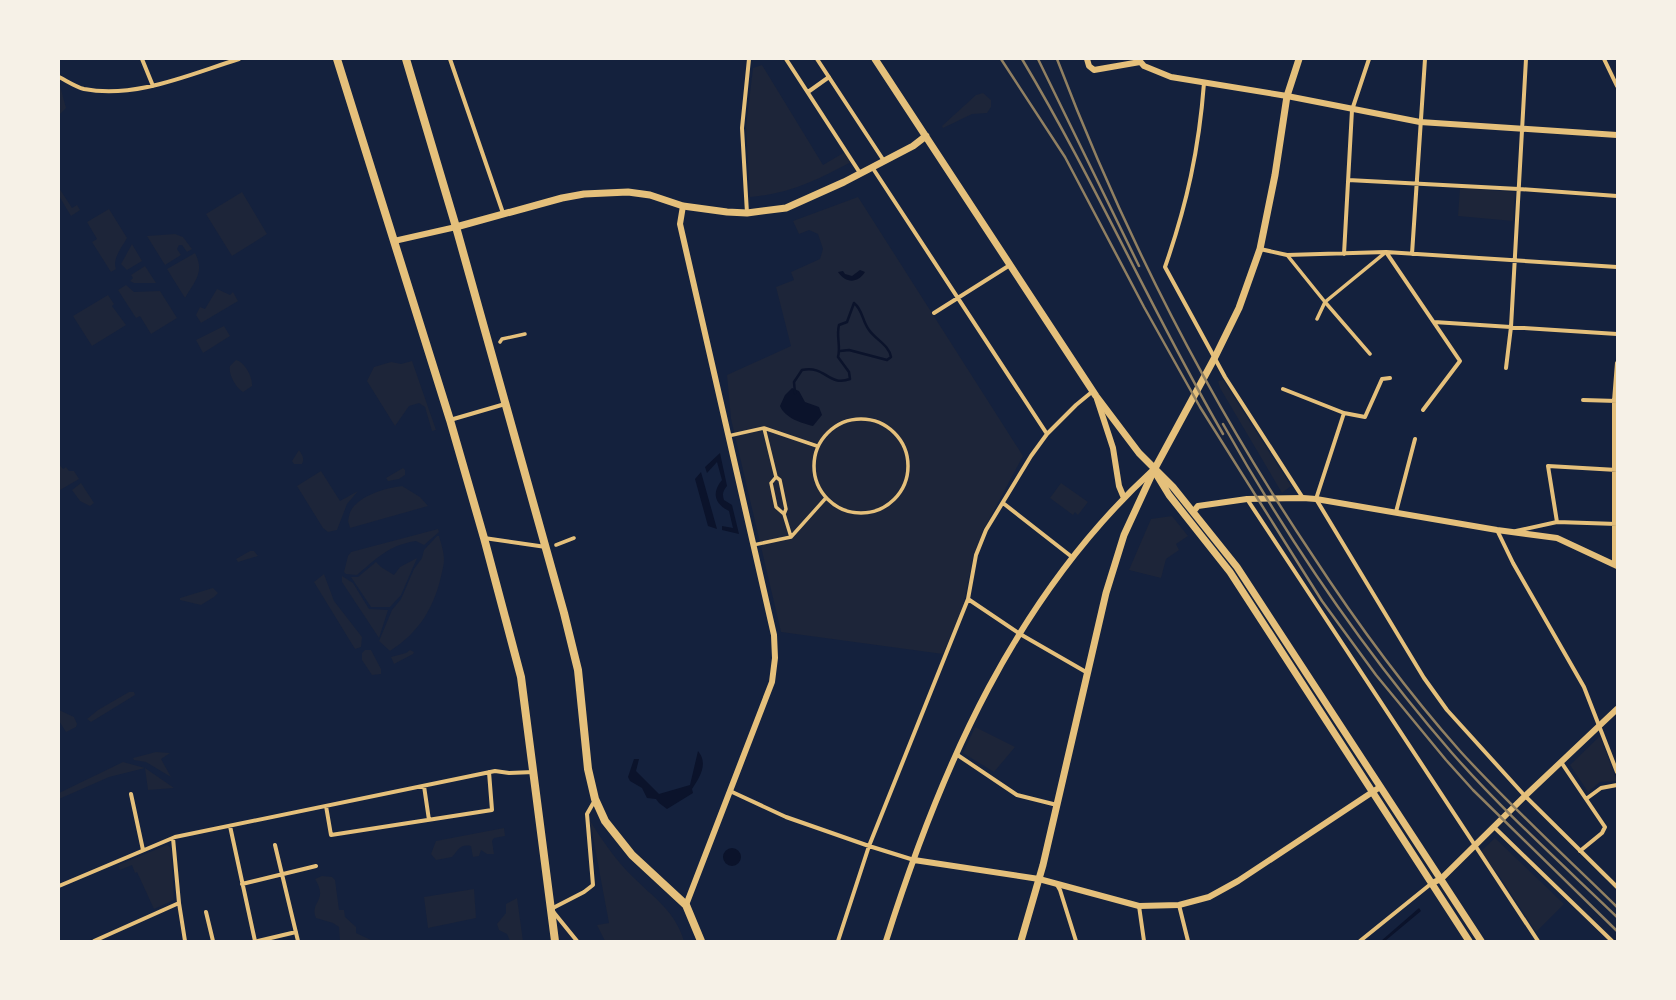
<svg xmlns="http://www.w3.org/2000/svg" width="1676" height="1000" font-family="Roboto,sans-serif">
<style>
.green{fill:#1d2539}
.water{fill:#0b132b}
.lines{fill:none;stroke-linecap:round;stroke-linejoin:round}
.stream{stroke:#0b132b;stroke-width:2.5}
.pedestrian{stroke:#e5c07b;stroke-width:3.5}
.minor{stroke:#e5c07b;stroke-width:4}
.tertiary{stroke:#e5c07b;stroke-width:6}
.secondary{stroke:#e5c07b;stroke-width:7}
.primary{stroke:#e5c07b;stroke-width:8}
.rail{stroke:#918062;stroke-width:2.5}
</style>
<rect width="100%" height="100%" fill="#14213d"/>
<path class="green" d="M762 65 823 165 845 152 851 162C818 180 788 194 750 197L746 127 753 68Z
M59 82 66 108 59 115Z
M983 93 991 100V107L987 113 972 114 943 128 942 126 976 95Z
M59 188 72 208 77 205 80 210 71 216 59 196Z
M1460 188 1515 192 1513 221 1458 216Z
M242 192 267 234 232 256 206 214Z
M858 197 1023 456 984 529 974 554 963 606 943 654 781 632 731 419 727 375 791 346 776 287 794 280 791 272 820 259 823 249 818 234 809 230 799 234 793 221Z
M109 209 127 238C122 247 112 259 116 269L111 272 92 242 97 239 87 222Z
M175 234 183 237 192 249 187 252 182 245H179L177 249 181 255 165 265 147 236Z
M132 244 142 261 127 270 121 264Z
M195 253C205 272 195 281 185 298L167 269Z
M145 266 156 283H134L130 281 133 278 131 275Z
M126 285 134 292 160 291 177 318 151 334 140 316 136 318 118 290Z
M217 289 230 295 233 292 238 301 201 323 196 315 200 307 205 309Z
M108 295 114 304 112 306 126 325 92 346 73 316Z
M224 326 230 336 203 353 196 340Z
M236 360C245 362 253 378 252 386L243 392C236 388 228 374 230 366Z
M412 361 436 430 432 431 425 407 419 403 409 406 395 426 367 381 374 367 391 362 401 364Z
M1223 380 1291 486 1282 493 1220 388 1218 381Z
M299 450C302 455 305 458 302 464H294L292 461Z
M59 464 63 469 66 467 69 471H74L79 479 60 490Z
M403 468 405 470V475L399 479 388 481 386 478Z
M321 471 340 501 358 491 347 504 337 530 328 532 323 528 297 486Z
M81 483 94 503 90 506 80 501 72 490Z
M1061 483 1088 502 1078 515 1075 512 1073 515 1050 498Z
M402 486 420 497 428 506 350 528 348 521C349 516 350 510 354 506 365 494 386 488 402 486Z
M1172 516 1188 536 1176 544 1179 550 1166 559 1161 578 1129 570 1151 519Z
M438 529 439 532 424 545 416 541C389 545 377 558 357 575L346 574 344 572 348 556 351 552Z
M437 536H439C441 543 444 552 444 560 444 563 443 568 442 572 435 606 420 632 390 651L379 641 392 610 401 599 414 569 422 558 424 550Z
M250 551H254L258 556 238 562 236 559Z
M417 558 401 595 390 607H371L351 577H358L376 562 381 567 394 575 400 567Z
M324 574 334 601 362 637 361 647 355 649 314 582Z
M342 576 353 583 369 609 388 610 379 638 342 582Z
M213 588 218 593 214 597 201 605 180 600V598Z
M365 650H371L381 669V674L372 675 362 660V653Z
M410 650 414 652 413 654 394 664 391 657 406 653Z
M129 692H134L135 695 91 722 87 719 98 710Z
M59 710 74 717 77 724 76 727 66 732 59 721Z
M975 727 1015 747 994 772 963 753Z
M1600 736 1617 781 1600 782 1588 792 1570 765Z
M156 752 170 753 161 759 171 777 146 762 134 760 133 758Z
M123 762 145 768 174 788 148 790 145 768 109 777 59 799V793Z
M590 821C603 841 616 861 633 877 654 898 675 911 684 941H605L597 925 609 923Z
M504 828 505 836 494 838 492 841 494 854H487L481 850 479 856 473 857 471 846C459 844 459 850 452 857L436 860 431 854 436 841Z
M1495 838 1564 904 1536 932 1500 877 1480 852Z
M167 845 171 848 174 900 154 909 137 872 135 873 132 865 120 870 118 865Z
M322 876 332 877 335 880 339 910H344L345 917 356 927V933L373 941H340L339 927 333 923 316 918C309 901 329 902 315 879Z
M474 889 476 918 428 928 424 897Z
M517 898 523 941H510L507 934 499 930 497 924 506 913V904Z"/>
<path class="water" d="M860 270 865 272C858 283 846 284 838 272L843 271 845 274 852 276Z
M792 388 799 391 805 402 819 407 822 415 813 426C801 423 785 418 780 406L785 395Z
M720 453 727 486C723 491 722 494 724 500L732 505 739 534 722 530V526L733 528 729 511C715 504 711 493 722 480L717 462 707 473 705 467Z
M701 472 717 529 708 526 695 479Z
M698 751C709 764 699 778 692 789L693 793 667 809 659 803 656 799 647 798 642 788 630 781 628 777 634 759H639L636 771 659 794 690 785Z
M723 857a9 9 0 1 1 18 0a9 9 0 1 1-18 0Z
M1419 908 1421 911 1385 941H1381Z"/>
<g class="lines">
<path class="stream" d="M795 393 794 382 802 370C826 365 828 387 850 379L849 372 838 357C841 346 836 336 839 325L847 322 854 303C863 310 862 321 869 330 876 340 889 345 891 357L887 360 849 350 840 351"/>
<path class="pedestrian" d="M1287 255 1325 302 1370 354
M1317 319 1325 302 1386 252
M500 342 502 339 525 334
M814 466a47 47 0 1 1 94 0a47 47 0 1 1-94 0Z
M764 428 817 446
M728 436 764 428 776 477 780 480 786 509 784 514 791 537 753 545
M776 477 771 483 776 507 784 514
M791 537 825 499
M556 545 574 538"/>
<path class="minor" d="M142 59 153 86
M450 59 503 213
M786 59 860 173
M817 59 884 161
M1604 59 1617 86
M59 77C67 81 76 87 84 89 136 99 190 74 239 59
M1204 83C1199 149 1187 204 1165 267L1225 377 1303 498
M808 92 829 77
M872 167 1047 434
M1348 180 1519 189 1617 196
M747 213 742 128 749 59
M1260 249 1287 255 1386 252 1617 267
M1386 252 1460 361 1423 410
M1344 254 1352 110 1369 59
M1412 254 1425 59
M934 313 1010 265
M1434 322 1617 334
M1506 368 1511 327 1526 59
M1283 389 1344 413 1365 417 1382 379 1390 378
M1583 400 1617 401
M1344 413 1316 499 1424 678 1447 710 1525 796 1617 887
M450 420 505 404
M1247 499 1538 941
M1003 503 1072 557
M1396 512 1415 439
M1617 524 1557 522 1548 466 1617 470
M1497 530 1513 563 1584 687 1617 772
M1516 531 1557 522
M484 538 546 547
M1614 564V401L1617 363
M968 599 1020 634 1086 672
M956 754 1017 795 1057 805
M1561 762 1586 799
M424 786 429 820
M730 791 786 817 869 846 914 860
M131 794 143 850
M326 806 331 835 492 810 489 772
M230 826 255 941
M1494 827 1612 941
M173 838 179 903 185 941
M275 845 298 941
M1580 851 1602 833 1605 827 1586 799 1601 788 1617 785
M1056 883 1060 890 1076 941
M242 884 316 866
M59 886 175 837 495 771 509 773 534 772
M1179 905 1188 941
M1139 906 1144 941
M206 912 213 941
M94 941 179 903
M258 941 296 932
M577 941 551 909 584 892 593 885 587 814 595 800
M838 941 869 846 968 599 976 555 986 530 1031 456 1047 434 1076 405 1093 391
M1360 941 1432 883"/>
<path class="tertiary" d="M1087 59 1089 66 1094 70 1140 62
M1138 59 1144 66 1171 77 1287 96 1420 122 1617 135
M683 206 680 224 774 635 775 658 772 682 686 905
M394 241 456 227
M1097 399 1113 448 1119 486 1124 498
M1193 512 1198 506 1247 499 1303 498 1316 499 1497 530 1557 538 1617 566
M914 860 1039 879 1139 906 1179 905 1209 897 1238 881 1380 787
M1432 883 1441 879 1525 796 1617 709
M886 941C941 767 1016 596 1153 470"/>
<path class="secondary" d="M875 59 1096 396 1139 453 1173 487 1237 567 1481 941
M456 227 562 198 584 194 628 192 650 195 683 206 727 212 747 213 786 208 844 182 913 146 926 136
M1158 477 1169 495 1230 572 1469 941
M1021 941 1043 865 1106 593 1124 535 1154 470 1214 359 1239 308 1260 249 1275 175 1287 96 1299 59"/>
<path class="primary" d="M337 59 450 420 484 538 521 677 555 941
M406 59 456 227 564 613 578 670 588 769 595 799 605 821 632 855 686 905 701 941"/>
<path class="rail" d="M1001 59 1065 157 1144 307 1200 407 1322 601 1376 675 1446 760 1473 790 1617 931
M1022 59C1095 181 1152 312 1223 434
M1038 59 1139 266
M1057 59C1123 232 1208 399 1311 553 1356 622 1405 689 1460 751 1509 805 1564 855 1617 907
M1223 424C1289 541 1365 653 1452 753 1503 811 1561 863 1617 917"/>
</g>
<rect width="1676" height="1000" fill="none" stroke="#f6f1e7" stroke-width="120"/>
</svg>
